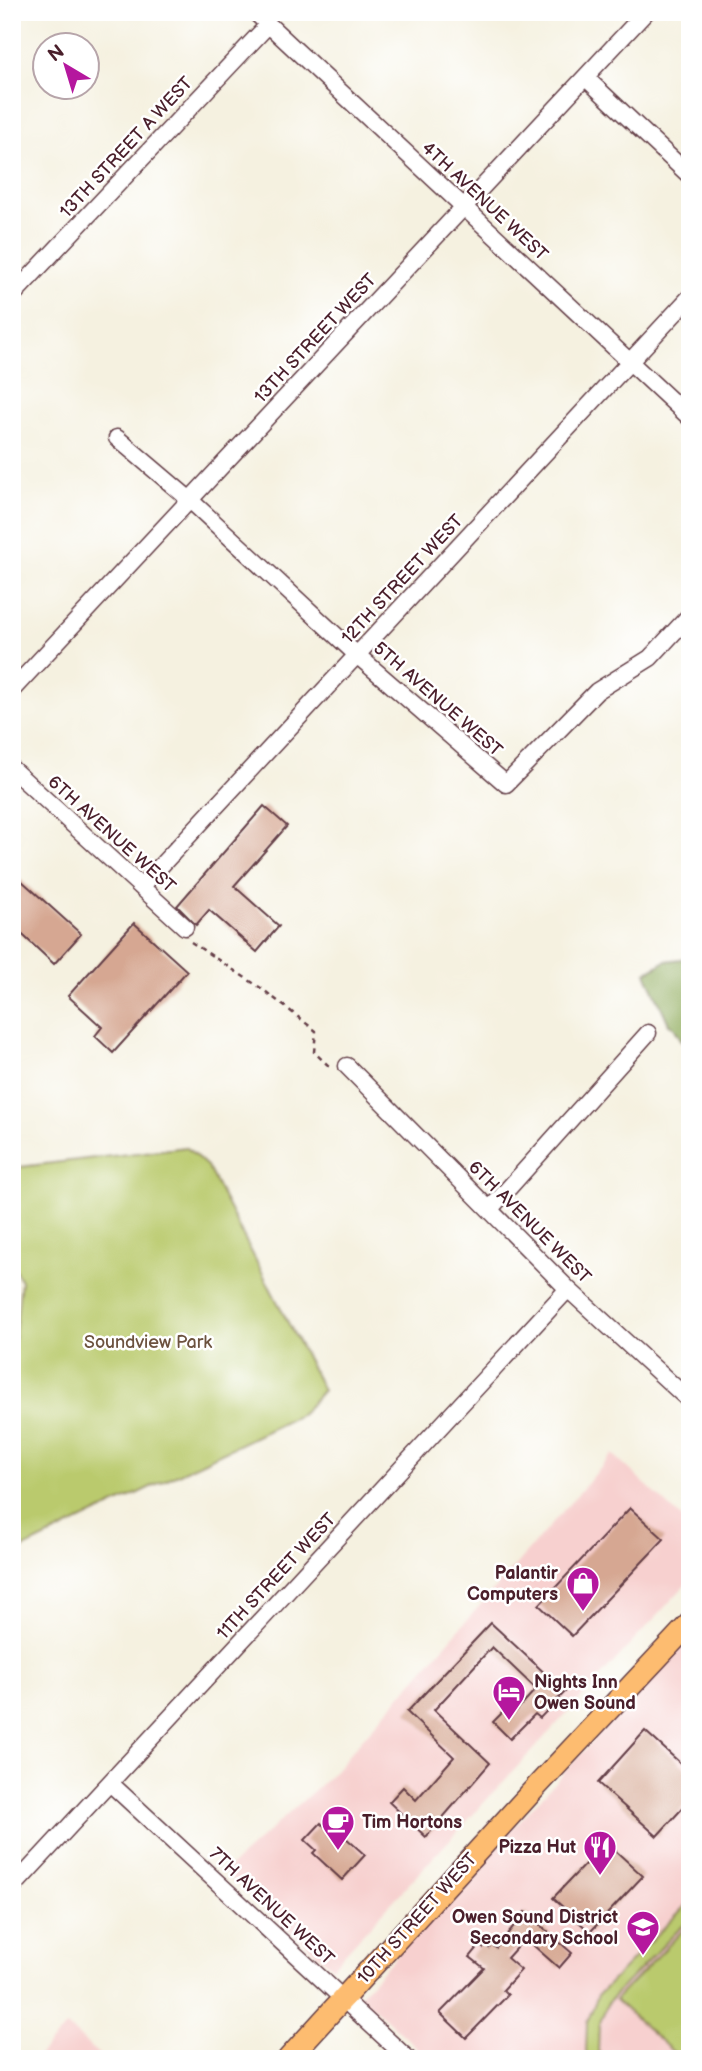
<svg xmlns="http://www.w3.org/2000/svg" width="702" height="2071" font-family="'Balsamiq Sans',sans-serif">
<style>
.built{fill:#f7d0cf}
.green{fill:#baca6d;stroke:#82744c;stroke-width:2}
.forest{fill:#93ae60;stroke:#6e6646;stroke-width:2}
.building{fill:#d6a792}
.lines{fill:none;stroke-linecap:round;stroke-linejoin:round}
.minor-casing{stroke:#643e46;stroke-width:19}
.major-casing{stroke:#643e46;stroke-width:24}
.path{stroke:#643e46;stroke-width:2.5;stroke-dasharray:5 5;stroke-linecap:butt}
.minor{stroke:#fff;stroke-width:16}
.major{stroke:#fdbc6f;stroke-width:21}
.labels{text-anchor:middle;stroke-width:5;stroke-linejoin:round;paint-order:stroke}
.street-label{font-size:18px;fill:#4a1f2b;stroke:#fff}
.park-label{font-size:18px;fill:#6c523f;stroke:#fff}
.poi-label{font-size:18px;font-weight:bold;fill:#4a1f2b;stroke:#fff;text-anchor:end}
</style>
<rect width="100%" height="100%" fill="#fff"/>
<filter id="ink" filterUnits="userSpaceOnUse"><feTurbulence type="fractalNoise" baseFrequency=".0143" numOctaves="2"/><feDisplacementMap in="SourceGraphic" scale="14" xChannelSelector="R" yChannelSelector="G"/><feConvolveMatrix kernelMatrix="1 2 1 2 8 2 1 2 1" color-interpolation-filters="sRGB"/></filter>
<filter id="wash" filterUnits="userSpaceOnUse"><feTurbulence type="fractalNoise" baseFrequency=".00686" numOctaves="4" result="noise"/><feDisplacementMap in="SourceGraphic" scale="28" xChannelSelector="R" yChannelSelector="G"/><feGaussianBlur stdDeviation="1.57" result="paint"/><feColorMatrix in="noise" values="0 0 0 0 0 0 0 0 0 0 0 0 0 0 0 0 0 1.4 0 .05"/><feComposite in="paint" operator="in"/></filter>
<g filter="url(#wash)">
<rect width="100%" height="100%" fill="#f5f1e0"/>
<path class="built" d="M613 1454 690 1526V1580L332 1967 224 1872 330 1776Z
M690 1635V2059H429L360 1995Z
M67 2026 104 2059H35Z"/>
<path class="green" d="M186 1147 207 1166 323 1390 302 1414 12 1554V1361L21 1281 12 1264V1168Z
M690 1901V1918L608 2002 599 2025 598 2050 601 2059H589L586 2052 587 2023 598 1995Z
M690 1923V2059H681L615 2000Z"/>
<path class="forest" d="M690 958V1054L673 1026 669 1024 646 973 666 961Z"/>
<g id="blocks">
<path class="building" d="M264 806 287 826 234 886 279 926 257 952 209 910 196 925 177 906Z
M12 872 81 934 54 964 12 925Z
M134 923 187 971 113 1053 95 1036 102 1027 68 996Z
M630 1508 664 1539 572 1636 539 1605Z
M491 1623 565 1692 540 1718 535 1714 510 1739 493 1722 509 1706 515 1712 536 1689 492 1647 434 1710 490 1763 426 1837 389 1802 403 1787 416 1800 454 1757 407 1712Z
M645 1731 690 1772V1800L657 1836 598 1783Z
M321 1823 331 1832 335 1828 365 1855 342 1880 313 1853 316 1850 305 1840Z
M606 1842 643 1876 590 1932 553 1898Z
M525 1912 572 1953 559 1968 525 1938 507 1958 521 1970 503 1990 508 1995 466 2038 440 2013 484 1968 470 1957 480 1945 483 1948 485 1945 489 1948 492 1944 496 1948Z"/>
</g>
</g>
<g filter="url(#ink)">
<use href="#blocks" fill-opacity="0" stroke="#643e46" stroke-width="2"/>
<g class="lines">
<defs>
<path id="minor" d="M255 12 690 418
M586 78 690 176
M12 296 268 25
M117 438 190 500 357 655 506 784 597 691 650 658 690 615
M12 690 646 12
M12 769 185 927
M141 887 690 297
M347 1066 568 1289 690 1401
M490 1209 648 1033
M110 1783 408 2059
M12 1888 568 1289"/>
<path id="major" d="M288 2059 538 1785 690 1623"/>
</defs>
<use href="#minor" class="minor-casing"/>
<use href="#major" class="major-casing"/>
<path class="path" d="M191 942 261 988 316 1031 314 1052 332 1069"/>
<use href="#minor" class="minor"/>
<use href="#major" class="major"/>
</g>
</g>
<defs>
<symbol id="shop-pin" viewBox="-11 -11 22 30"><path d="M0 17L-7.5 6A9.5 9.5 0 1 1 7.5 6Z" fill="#b5179e" stroke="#fff"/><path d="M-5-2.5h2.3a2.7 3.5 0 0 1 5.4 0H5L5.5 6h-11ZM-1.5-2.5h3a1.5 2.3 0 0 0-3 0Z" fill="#fff"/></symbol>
<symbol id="hotel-pin" viewBox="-11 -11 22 30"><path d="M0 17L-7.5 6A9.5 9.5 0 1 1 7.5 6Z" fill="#b5179e" stroke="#fff"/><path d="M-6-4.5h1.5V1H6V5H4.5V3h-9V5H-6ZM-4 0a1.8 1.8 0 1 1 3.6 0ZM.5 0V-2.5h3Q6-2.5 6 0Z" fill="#fff"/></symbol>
<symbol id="cafe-pin" viewBox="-11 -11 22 30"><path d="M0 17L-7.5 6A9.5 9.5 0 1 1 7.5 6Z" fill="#b5179e" stroke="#fff"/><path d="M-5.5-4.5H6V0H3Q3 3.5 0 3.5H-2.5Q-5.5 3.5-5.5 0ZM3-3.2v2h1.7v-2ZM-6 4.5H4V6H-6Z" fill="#fff"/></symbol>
<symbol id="restaurant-pin" viewBox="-11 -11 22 30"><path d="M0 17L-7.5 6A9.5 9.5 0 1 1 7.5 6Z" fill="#b5179e" stroke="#fff"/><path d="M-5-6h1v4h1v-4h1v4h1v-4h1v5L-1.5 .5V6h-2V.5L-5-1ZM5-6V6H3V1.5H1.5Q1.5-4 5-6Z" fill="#fff"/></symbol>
<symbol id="school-pin" viewBox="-11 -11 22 30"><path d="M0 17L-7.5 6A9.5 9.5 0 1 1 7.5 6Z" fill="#b5179e" stroke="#fff"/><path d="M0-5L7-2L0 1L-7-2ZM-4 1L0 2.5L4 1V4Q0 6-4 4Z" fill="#fff"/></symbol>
</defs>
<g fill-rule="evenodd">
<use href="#shop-pin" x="564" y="1564" width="38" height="52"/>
<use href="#hotel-pin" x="490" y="1673" width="38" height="52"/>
<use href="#cafe-pin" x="319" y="1803" width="38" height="52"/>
<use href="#restaurant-pin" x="581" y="1828" width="38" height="52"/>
<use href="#school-pin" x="624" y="1908" width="38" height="52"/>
</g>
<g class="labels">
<g class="street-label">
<text transform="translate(126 147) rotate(-47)" y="6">13TH STREET A WEST</text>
<text transform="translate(485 201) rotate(43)" y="6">4TH AVENUE WEST</text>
<text transform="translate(315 338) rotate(-47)" y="6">13TH STREET WEST</text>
<text transform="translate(402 579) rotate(-47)" y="6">12TH STREET WEST</text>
<text transform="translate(438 699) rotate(41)" y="6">5TH AVENUE WEST</text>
<text transform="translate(112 834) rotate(42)" y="6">6TH AVENUE WEST</text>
<text transform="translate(530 1222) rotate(45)" y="6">6TH AVENUE WEST</text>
<text transform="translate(276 1576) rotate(-47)" y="6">11TH STREET WEST</text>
<text transform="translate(272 1906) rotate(43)" y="6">7TH AVENUE WEST</text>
<text transform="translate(417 1918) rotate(-48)" y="6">10TH STREET WEST</text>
</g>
<g class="park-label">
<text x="148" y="1348">Soundview Park</text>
</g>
<g class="poi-label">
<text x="558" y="1579">Palantir<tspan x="558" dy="21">Computers</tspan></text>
<text x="534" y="1688" text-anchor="start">Nights Inn<tspan x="534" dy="21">Owen Sound</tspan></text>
<text x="362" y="1828" text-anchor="start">Tim Hortons</text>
<text x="576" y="1853">Pizza Hut</text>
<text x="618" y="1923">Owen Sound District<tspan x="618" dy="21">Secondary School</tspan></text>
</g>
</g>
<rect width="702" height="2071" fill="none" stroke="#fff" stroke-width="42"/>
<g transform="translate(66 66) rotate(322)"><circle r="33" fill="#ffffff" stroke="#b7a5aa" stroke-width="2"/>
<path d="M0-5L12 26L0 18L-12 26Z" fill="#b5179e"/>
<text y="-10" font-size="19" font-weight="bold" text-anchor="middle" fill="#4a1f2b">N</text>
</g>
</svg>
